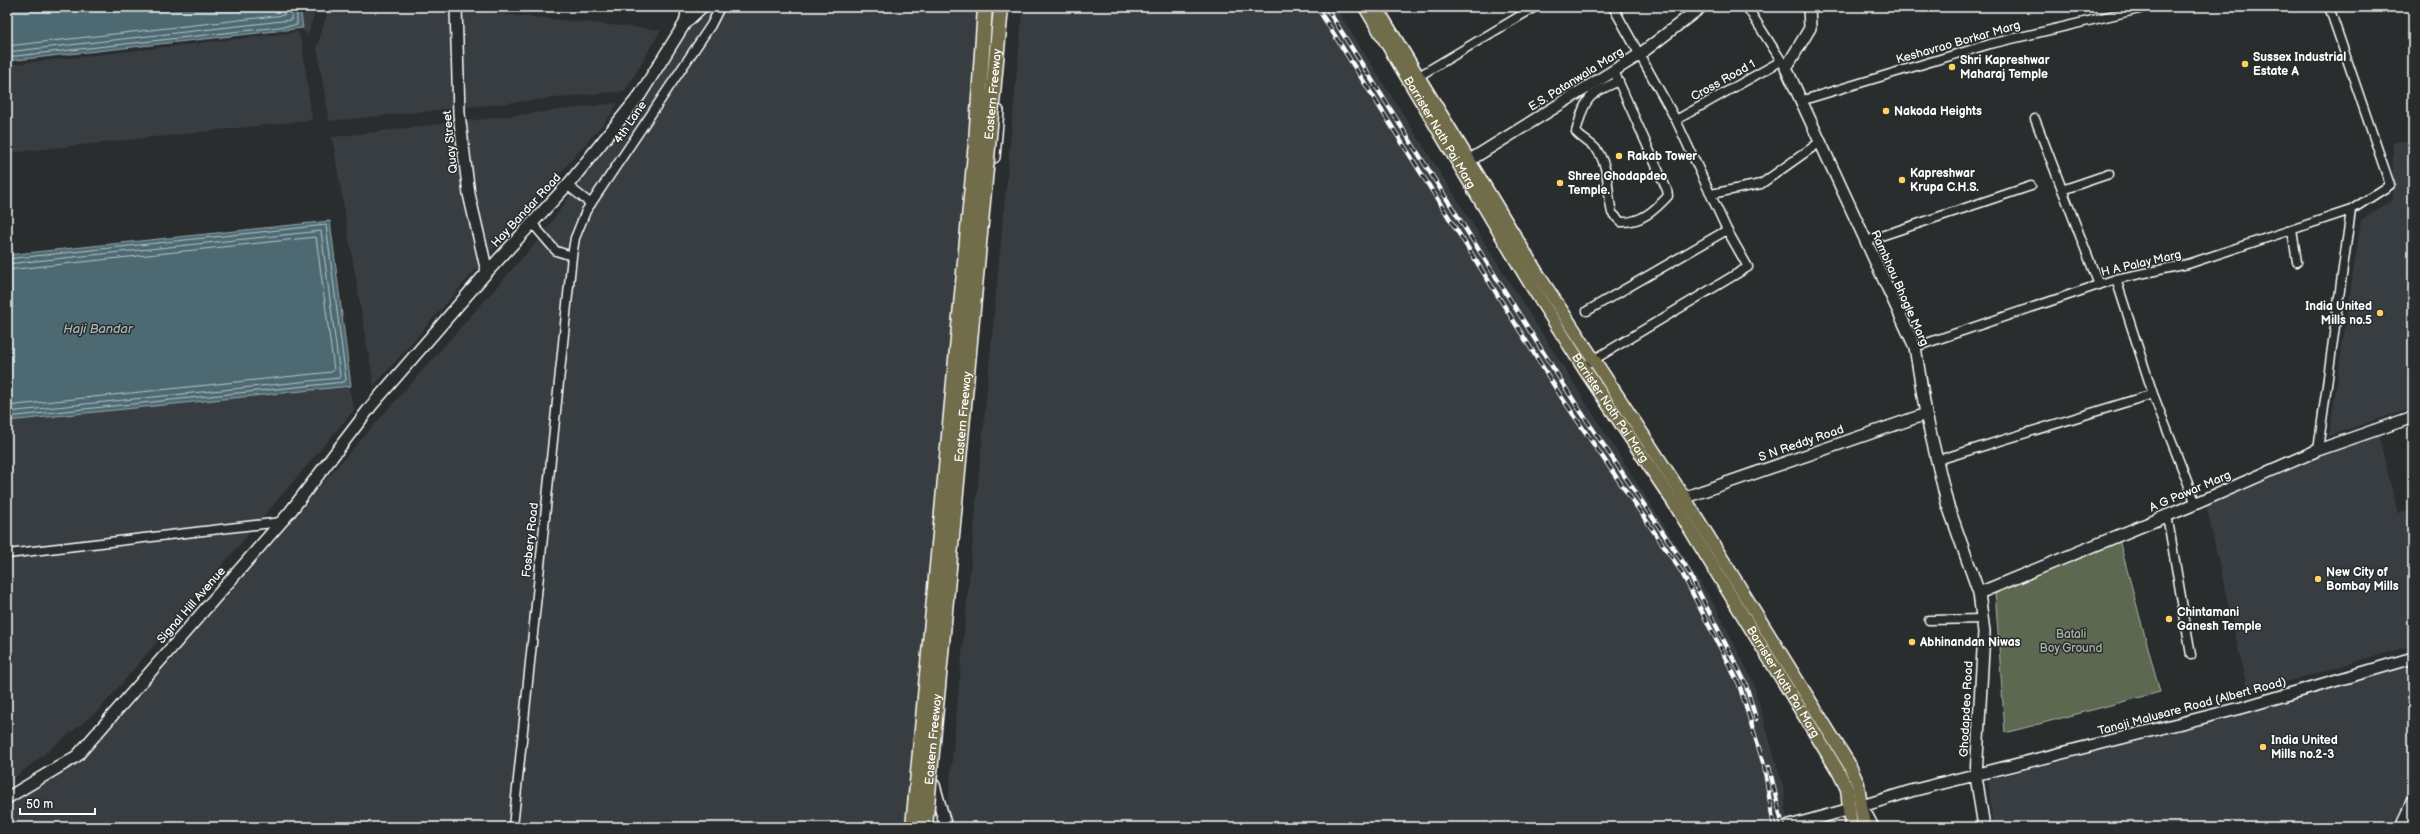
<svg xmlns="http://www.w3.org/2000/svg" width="2420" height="834" font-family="'Balsamiq Sans',sans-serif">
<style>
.built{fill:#373d42}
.green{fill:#5b6850;stroke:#adb4a8}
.water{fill:#4e6b73;stroke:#95a6ab}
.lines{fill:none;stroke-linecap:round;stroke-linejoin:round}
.shore{stroke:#b8c4c7;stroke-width:1}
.street-casing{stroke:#fff;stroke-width:11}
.secondary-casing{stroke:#fff;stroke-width:14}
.primary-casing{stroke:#fff;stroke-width:15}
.street{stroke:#2a2d2e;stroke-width:8}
.secondary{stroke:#2a2d2e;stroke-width:11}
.primary{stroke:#716d4b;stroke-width:12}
.rail-casing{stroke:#fff;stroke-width:4.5}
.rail{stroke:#2a2d2e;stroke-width:3;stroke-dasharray:9;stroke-linecap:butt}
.highway-bridge-casing{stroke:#fff;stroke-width:17;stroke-linecap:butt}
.highway-bridge{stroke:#716d4b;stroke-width:14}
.poi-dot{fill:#ffd166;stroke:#2a2d2e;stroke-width:1.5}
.labels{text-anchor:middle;stroke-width:3;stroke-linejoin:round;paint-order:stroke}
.street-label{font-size:12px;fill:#fff;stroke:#2a2d2e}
.poi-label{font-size:12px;font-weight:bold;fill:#fff;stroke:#2a2d2e;text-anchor:start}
.park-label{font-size:12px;fill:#adb4a8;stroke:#2a2d2e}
.water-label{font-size:13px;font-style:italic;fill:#a6b5b9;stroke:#2a2d2e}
</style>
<rect width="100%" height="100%" fill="#2a2d2e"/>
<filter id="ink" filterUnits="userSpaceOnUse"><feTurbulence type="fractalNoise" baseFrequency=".025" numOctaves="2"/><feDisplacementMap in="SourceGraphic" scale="8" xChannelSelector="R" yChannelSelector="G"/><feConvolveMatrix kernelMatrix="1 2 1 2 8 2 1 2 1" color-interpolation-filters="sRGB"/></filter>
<g filter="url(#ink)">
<path class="built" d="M298 7H316L308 35 301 28Z
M329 7H450L451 9 661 30 625 91 329 121 317 47Z
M692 7H982L907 827H7V803L80 761 138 691 540 238 686 32Z
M1023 7H1335L1715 606 1752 679 1783 786 1787 819 1769 821 1749 827H952L947 814Z
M298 32 302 43 312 120 7 153V65Z
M618 103 610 116 374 386 332 137Z
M2413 141V407L2329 436 2361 220 2393 200V142Z
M348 384 354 410 100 709 7 784V421Z
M2378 434 2398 513 2413 510V645L2248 693 2206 505 2321 455Z
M2413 662V787L2394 827H1993L1988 780 2239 713Z"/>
<path class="green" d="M598 7H667L666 12Z
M2118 536 2160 692 2005 733 1995 590Z"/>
<path class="water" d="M7 7H300L303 28 7 61Z
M330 221 351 386 7 421V255Z"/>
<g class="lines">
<path class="shore" d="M7 46 284 15 286 7
M7 52 291 20 292 7
M7 57 297 25V7
M7 259 326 225 346 380 344 382 7 417
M7 264 321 231 340 376 339 378 7 412
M7 270 316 237 334 370 332 372 7 406"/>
<defs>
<path id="street" d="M1747 7 1784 65
M1614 70 1617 78 1667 190 1668 196C1655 210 1641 223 1621 222L1612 213C1607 192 1610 169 1597 150 1591 143 1582 139 1576 132 1586 97 1586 96 1619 81
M1419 76 1535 7
M1800 101 1990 44 2148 7
M2035 119 2099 285
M1676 120 1781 61
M567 185 591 204
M2062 190 2109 174
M1711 194 1761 184 1820 142
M532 223 556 251 572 256
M2292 230 2297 262
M1866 241 2031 186
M2116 279 2153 394 2196 504
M1587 311 1727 230
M1915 347 2116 279 2188 264 2351 210
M1590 362 1748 267 1727 230 1676 120 1613 7
M2318 450 2351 210 2390 185 2329 7
M1938 460 2153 394
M2167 515 2191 655
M7 554 281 522
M1929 620 1983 619
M513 827 572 256 575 238 586 211 711 25 720 7"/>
<path id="secondary" d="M456 7 459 114 469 194 487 272
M1809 7 1810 28 1786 68 1915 347 1926 414 1947 503 1979 593 1984 632 1976 776 1984 827
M685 23 688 7
M994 157 998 111
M1462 165 1639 55 1701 7
M1677 500 1926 414
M1979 593 2188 507 2318 450 2413 417
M934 785 946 827
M7 798 77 756 290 512 372 405 487 272 571 181 640 95 685 23 702 7
M1786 827 1850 809
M1873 827 1862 806 1911 791 2241 708 2413 658
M2401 827 2413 802"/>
<g id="primary">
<path id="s1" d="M1365 7 1529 282 1583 367 1674 503 1838 771 1847 789 1851 827"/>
<path d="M1376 7 1539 276 1684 497 1849 764 1858 784 1864 827"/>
</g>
</defs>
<use href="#street" class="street-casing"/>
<use href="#secondary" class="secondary-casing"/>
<use href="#primary" class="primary-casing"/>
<use href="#street" class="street"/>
<use href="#secondary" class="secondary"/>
<use href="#primary" class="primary"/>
<defs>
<path id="rail" d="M1317 7 1562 398 1681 571 1739 684 1764 765 1774 827
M1326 7 1577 406 1685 565 1745 682 1756 719
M1769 767 1783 827"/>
</defs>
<use href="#rail" class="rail-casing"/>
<use href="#rail" class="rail"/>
<defs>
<g id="highway-bridge">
<path d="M913 827 976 142 985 7"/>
<path id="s2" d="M925 827 1001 7"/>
</g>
</defs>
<use href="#highway-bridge" class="highway-bridge-casing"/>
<use href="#highway-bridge" class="highway-bridge"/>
</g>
</g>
<g class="poi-dot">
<circle cx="2245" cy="64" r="4"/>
<circle cx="1952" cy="67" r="4"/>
<circle cx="1886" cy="111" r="4"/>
<circle cx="1619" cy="156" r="4"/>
<circle cx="1902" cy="180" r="4"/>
<circle cx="1560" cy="183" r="4"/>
<circle cx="2380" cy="313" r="4"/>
<circle cx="2318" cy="579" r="4"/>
<circle cx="2169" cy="619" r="4"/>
<circle cx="1912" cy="642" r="4"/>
<circle cx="2263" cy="747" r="4"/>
</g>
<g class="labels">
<g class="street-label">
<text transform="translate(1958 42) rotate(-16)" y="4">Keshavrao Borkar Marg</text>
<text transform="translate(1576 79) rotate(-32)" y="4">E.S. Patanwala Marg</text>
<text transform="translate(1723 80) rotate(-29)" y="4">Cross Road 1</text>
<text dy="4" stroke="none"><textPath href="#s2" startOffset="736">Eastern Freeway</textPath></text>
<text transform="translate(630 122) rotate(-56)" y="4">4th Lane</text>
<text dy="4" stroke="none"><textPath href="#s1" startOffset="146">Barrister Nath Pai Marg</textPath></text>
<text transform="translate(450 142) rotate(-96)" y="4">Quay Street</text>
<text transform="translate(526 210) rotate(-47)" y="4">Hay Bandar Road</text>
<text transform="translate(2141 263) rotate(-13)" y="4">H A Palay Marg</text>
<text transform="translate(1900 288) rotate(66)" y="4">Rambhau Bhogle Marg</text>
<text dy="4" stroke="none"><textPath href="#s1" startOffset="470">Barrister Nath Pai Marg</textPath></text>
<text dy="4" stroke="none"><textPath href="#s2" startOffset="412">Eastern Freeway</textPath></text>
<text transform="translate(1801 443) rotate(-19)" y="4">S N Reddy Road</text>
<text transform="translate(2190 491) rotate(-23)" y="4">A G Pawar Marg</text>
<text transform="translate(530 540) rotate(-84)" y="4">Fosbery Road</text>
<text transform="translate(191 605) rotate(-49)" y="4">Signal Hill Avenue</text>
<text dy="4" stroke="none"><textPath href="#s1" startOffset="794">Barrister Nath Pai Marg</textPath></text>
<text transform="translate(2192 706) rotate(-15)" y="4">Tanaji Malusare Road (Albert Road)</text>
<text transform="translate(1966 709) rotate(-87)" y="4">Ghodapdeo Road</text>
<text dy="4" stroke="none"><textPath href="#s2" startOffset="88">Eastern Freeway</textPath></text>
</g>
<g class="poi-label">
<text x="2253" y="61">Sussex Industrial<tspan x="2253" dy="14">Estate A</tspan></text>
<text x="1960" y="64">Shri Kapreshwar<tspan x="1960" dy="14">Maharaj Temple</tspan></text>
<text x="1894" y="115">Nakoda Heights</text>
<text x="1627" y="160">Rakab Tower</text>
<text x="1910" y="177">Kapreshwar<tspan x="1910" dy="14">Krupa C.H.S.</tspan></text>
<text x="1568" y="180">Shree Ghodapdeo<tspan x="1568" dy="14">Temple.</tspan></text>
<text x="2372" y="310" text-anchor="end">India United<tspan x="2372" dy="14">Mills no.5</tspan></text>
<text x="2326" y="576">New City of<tspan x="2326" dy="14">Bombay Mills</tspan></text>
<text x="2177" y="616">Chintamani<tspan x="2177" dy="14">Ganesh Temple</tspan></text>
<text x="1920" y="646">Abhinandan Niwas</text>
<text x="2271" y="744">India United<tspan x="2271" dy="14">Mills no.2-3</tspan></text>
</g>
<g class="park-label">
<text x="2071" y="638">Batali<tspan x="2071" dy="14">Boy Ground</tspan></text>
</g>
<g class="water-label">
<text x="98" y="333">Haji Bandar</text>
</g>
</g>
<rect width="2420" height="834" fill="none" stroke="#2a2d2e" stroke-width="24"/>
<rect x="12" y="12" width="2396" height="810" fill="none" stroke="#fff" stroke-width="1.5" filter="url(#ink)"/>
<path d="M20 808v6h75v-6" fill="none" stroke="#ffffff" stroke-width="2"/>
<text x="26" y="808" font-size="12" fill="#ffffff" stroke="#2a2d2e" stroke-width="3" paint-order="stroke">50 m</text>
</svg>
